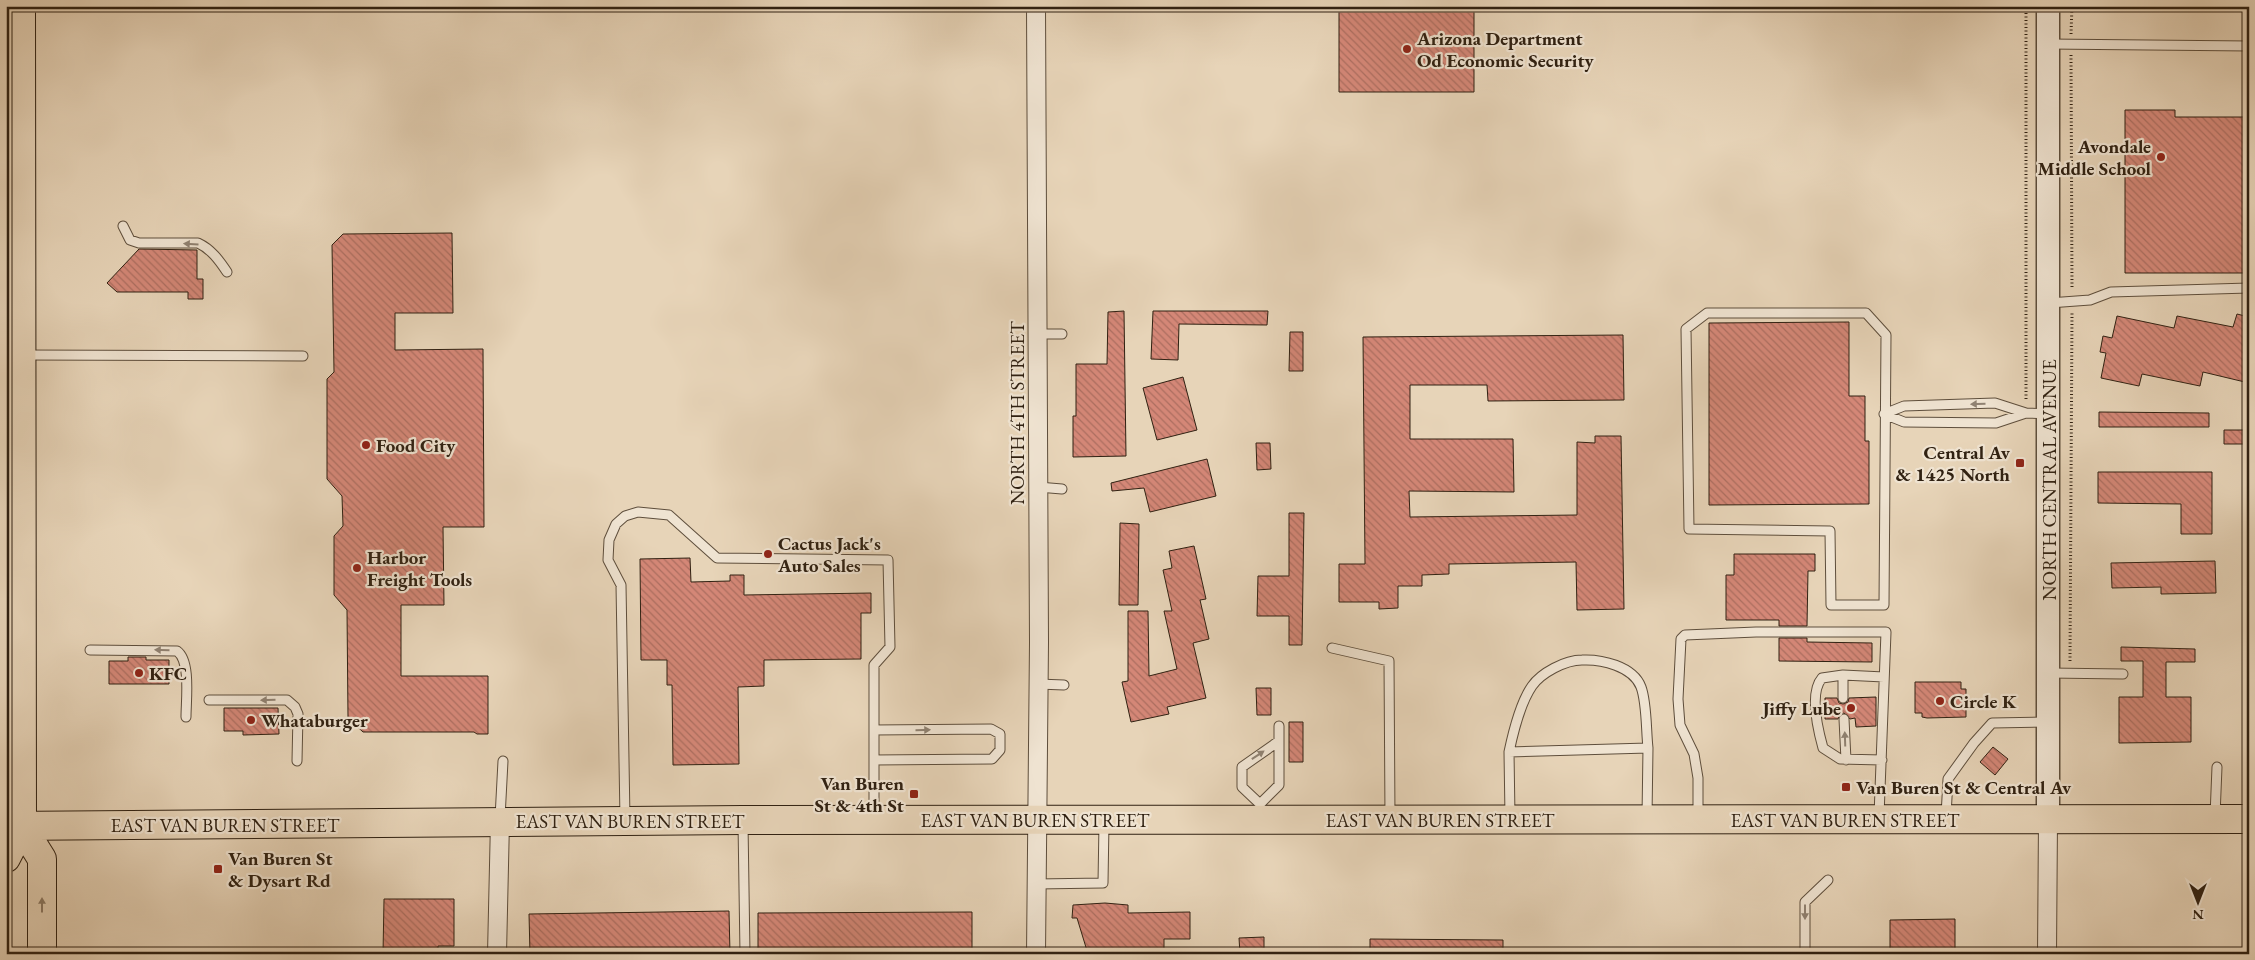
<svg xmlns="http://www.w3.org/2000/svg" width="2255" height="960" font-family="'EB Garamond',serif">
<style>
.building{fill:url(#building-back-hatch);stroke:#302112}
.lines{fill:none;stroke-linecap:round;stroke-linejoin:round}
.service-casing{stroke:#5e4e3c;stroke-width:11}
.minor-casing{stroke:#5e4e3c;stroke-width:20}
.tertiary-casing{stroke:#5e4e3c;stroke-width:25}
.primary-casing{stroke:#302112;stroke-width:30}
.path{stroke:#302112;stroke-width:3;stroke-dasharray:1 2.5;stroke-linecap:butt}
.service{stroke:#efe3d1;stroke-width:9}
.minor{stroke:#efe3d1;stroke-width:18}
.tertiary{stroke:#efe3d1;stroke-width:22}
.primary{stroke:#e7d4b8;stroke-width:28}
.oneway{fill:#908272}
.oneway2{fill:#8c7a65}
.poi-dot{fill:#8f2418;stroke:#efe3d1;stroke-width:2}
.labels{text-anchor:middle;stroke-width:4.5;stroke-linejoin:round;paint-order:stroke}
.poi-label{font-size:19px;font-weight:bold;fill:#302112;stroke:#efe3d1;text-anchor:start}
.street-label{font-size:19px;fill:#302112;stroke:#efe3d1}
</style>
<defs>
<pattern id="building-back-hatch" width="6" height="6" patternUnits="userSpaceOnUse" patternTransform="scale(1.25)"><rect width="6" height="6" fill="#d48777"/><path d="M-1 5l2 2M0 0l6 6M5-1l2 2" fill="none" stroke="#ac6e60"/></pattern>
</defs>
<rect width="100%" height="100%" fill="#e7d4b8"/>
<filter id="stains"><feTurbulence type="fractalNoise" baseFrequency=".004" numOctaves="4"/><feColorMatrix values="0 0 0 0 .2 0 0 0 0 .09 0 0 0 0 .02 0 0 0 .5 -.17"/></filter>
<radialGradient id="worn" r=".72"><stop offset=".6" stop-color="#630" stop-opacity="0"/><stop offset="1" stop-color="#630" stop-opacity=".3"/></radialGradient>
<path class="building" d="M1339 6H1474V92H1339Z
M2125 110H2175V117H2249V273H2125Z
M452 233 453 313H395V350L483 349 484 527H443L444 605H401V676H488V734H477L474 732H363L348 718 347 610 334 595V536L343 526 342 496 327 479V379L334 372 332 245 343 234Z
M139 249 197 250V279H203V299H188V292H117L107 283Z
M1124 311 1126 456 1073 457V416H1076V364H1107L1108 312Z
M1153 311H1268L1267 325 1179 324 1178 360 1151 359Z
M2237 314 2249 317V383L2203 372 2200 386 2142 374 2139 386 2101 378 2106 353 2100 352 2103 336 2112 338 2117 316 2174 328 2177 316 2233 327Z
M1849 322V396H1865V441H1869V504L1709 505V323Z
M1290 332H1303V371H1289Z
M1623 335 1624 400 1488 401 1487 385H1410V439H1513L1514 492 1409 491 1410 517 1577 515V442L1595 443V436H1621L1624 609 1577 610 1576 562 1449 564V574L1422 575V586H1398V608L1379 609V602H1339V564H1365L1363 337Z
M1183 377 1197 430 1157 440 1143 388Z
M2099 412 2209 413V427H2099Z
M2224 430H2249V444H2224Z
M1256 443H1270L1271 469 1257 470Z
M1207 459 1216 496 1150 512 1144 488 1112 491 1111 483Z
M2098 472H2212V534H2181V504L2098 503Z
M1289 513H1304L1302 645H1289V616H1257L1258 576H1289Z
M1120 523 1139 524 1138 605H1119Z
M1194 546 1206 599 1200 600 1209 639 1193 643 1206 698 1167 707 1169 714 1131 722 1122 682 1128 681V611H1148L1149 676 1177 669 1164 611H1172L1163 570 1172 568 1169 551Z
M1734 554H1815V571H1808L1807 626H1779V620H1726V575H1734Z
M690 558 691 582 730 581V575H744V595L871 593V613H861V659L764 660V686L738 687 739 764 673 765 672 685H667V660H641L640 559Z
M2215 561 2216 593 2161 594V587L2112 588 2111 563Z
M1779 638H1807V642L1872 643V662L1779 661Z
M2121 647 2195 649V662H2166V697H2191V742L2119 743V697H2143V661H2121Z
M128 657H146V660H169V684H109V661H128Z
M1915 682H1961V689H1966V717L1927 718 1922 717V713H1915Z
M1256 688H1271V715H1257Z
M1876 697V726L1856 727 1855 718 1850 719 1844 713 1840 714 1838 719H1825V698H1837L1839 703 1843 704 1848 702 1849 698Z
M224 708H278L279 734 243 735V731H224Z
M1289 722H1303V762H1289Z
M1993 747 2008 759 1995 775 1980 762Z
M384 899H454V946H438V954H383Z
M1105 903 1128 905V913L1190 912V939H1164V954H1088L1077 918H1072L1073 905Z
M729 911 730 954H530L529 914Z
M972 912V954H758V913Z
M1955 919V954H1890V920Z
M1264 937V954H1240L1239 938Z
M1370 939 1503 940V954H1370Z"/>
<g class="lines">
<defs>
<path id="service" d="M2048 44 2249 46
M123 226 130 240 139 243H198C211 249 219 260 227 272
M2049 303 2090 300 2111 292 2249 288
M1707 313H1866L1886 335 1884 605H1831L1830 531 1689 529 1686 329Z
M1038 334H1062
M24 355 303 356
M2026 413 1996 423 1904 422 1884 414 1904 406 1995 403 2026 413 2049 414
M1038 487 1062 489
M1332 648 1389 661 1390 817
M90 650 177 651C191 661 186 700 186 717
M2049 673 2123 674
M1843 675V698
M1038 684 1064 685
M209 700H287L295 707 298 714 297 761
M1844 719 1846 760
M1279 726V785L1260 804 1242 787V767L1279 741
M1509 752C1513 733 1521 702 1532 686 1541 673 1565 660 1582 660 1601 659 1633 666 1641 687 1647 703 1646 731 1648 748
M874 760 992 759 1000 750V734L991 729 874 730
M1882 760 1840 759 1823 748C1818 730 1809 693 1822 678L1843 675 1884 677
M1510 816 1509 752 1648 748 1647 817
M1946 816 1948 779 1974 743 1992 723 2049 722
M2215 816 2217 767
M1698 817V778L1694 754 1680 725 1678 699 1681 639 1685 635 1756 632H1886L1879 816
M500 818 503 761
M625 819 621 585 608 560 609 540 616 524 625 516 638 512 669 515 717 558 888 560 890 647 874 665V817
M743 823 745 954
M1036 884 1103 883 1104 823
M1805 954V902L1828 880"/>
<path id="minor" d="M497 954 500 821
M1036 954 1039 642 1036 6
M2047 954 2048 820"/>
<path id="tertiary" d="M2048 6V820"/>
<path id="primary" d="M6 826 743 820 2249 819
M22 827 42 859V954
M6 858 22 827 21 6"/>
</defs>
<use href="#service" class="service-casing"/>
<use href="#minor" class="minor-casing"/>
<use href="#tertiary" class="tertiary-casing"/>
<use href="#primary" class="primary-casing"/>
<path class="path" d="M2026 6V400
M2071 34 2072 6
M2071 55 2072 289
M2070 661 2072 313"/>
<use href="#service" class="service"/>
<use href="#minor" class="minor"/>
<use href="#tertiary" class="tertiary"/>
<use href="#primary" class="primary"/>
</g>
<defs><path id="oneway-solid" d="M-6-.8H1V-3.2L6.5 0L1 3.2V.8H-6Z" transform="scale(1.25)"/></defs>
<g class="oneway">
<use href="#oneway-solid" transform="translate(191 244) rotate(-177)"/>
<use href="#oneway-solid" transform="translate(1978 404) rotate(178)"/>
<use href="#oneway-solid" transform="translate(162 650) rotate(-178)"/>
<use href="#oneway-solid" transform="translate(268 700) rotate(179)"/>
<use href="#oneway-solid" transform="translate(923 730) rotate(-1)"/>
<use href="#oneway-solid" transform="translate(1845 739) rotate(-92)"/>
<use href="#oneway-solid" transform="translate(1258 755) rotate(-34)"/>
<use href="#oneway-solid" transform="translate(1805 912) rotate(90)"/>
</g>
<use class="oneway2" href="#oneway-solid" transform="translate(42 905) rotate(-90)"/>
<g class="poi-dot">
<circle cx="1407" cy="49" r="5"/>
<circle cx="2161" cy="157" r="5"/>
<circle cx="366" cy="445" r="5"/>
<rect x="2015" y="458" width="10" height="10" rx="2.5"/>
<circle cx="768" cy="554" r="5"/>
<circle cx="357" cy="568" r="5"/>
<circle cx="139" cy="673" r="5"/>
<circle cx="1940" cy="701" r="5"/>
<circle cx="1851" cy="708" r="5"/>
<circle cx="251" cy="720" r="5"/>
<rect x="1841" y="782" width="10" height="10" rx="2.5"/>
<rect x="909" y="789" width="10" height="10" rx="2.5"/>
<rect x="213" y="864" width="10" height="10" rx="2.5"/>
</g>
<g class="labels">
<g class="poi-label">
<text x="1417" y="45">Arizona Department<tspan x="1417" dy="22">Od Economic Security</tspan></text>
<text x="2151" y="153" text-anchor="end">Avondale<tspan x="2151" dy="22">Middle School</tspan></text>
<text x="376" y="452">Food City</text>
<text x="2010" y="459" text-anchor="end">Central Av<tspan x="2010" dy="22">&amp; 1425 North</tspan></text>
<text x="778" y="550">Cactus Jack's<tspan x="778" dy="22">Auto Sales</tspan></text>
<text x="367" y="564">Harbor<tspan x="367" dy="22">Freight Tools</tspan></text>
<text x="149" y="680">KFC</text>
<text x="1950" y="708">Circle K</text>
<text x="1841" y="715" text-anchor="end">Jiffy Lube</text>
<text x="261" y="727">Whataburger</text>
<text x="904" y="790" text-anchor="end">Van Buren<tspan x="904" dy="22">St &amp; 4th St</tspan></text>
<text x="1856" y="794">Van Buren St &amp; Central Av</text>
<text x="228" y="865">Van Buren St<tspan x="228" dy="22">&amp; Dysart Rd</tspan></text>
</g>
<g class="street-label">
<text transform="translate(1017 413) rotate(-90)" y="7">NORTH 4TH STREET</text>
<text transform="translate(2049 480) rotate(-90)" y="7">NORTH CENTRAL AVENUE</text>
<text x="1035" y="827">EAST VAN BUREN STREET</text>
<text x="1440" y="827">EAST VAN BUREN STREET</text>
<text x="1845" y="827">EAST VAN BUREN STREET</text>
<text x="630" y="828">EAST VAN BUREN STREET</text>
<text x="225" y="832">EAST VAN BUREN STREET</text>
</g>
</g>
<rect width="2255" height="960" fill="none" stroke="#e7d4b8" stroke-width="25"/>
<rect x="8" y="8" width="2240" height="945" fill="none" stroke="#302112" stroke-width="2.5"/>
<rect x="12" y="12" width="2230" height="935" fill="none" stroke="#302112"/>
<g transform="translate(2198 902) rotate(180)" stroke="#efe3d1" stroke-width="4" paint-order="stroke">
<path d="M0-4L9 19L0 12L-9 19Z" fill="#302112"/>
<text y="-8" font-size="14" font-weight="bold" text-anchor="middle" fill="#302112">N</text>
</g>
<rect width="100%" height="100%" filter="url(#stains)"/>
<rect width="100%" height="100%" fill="url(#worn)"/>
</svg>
